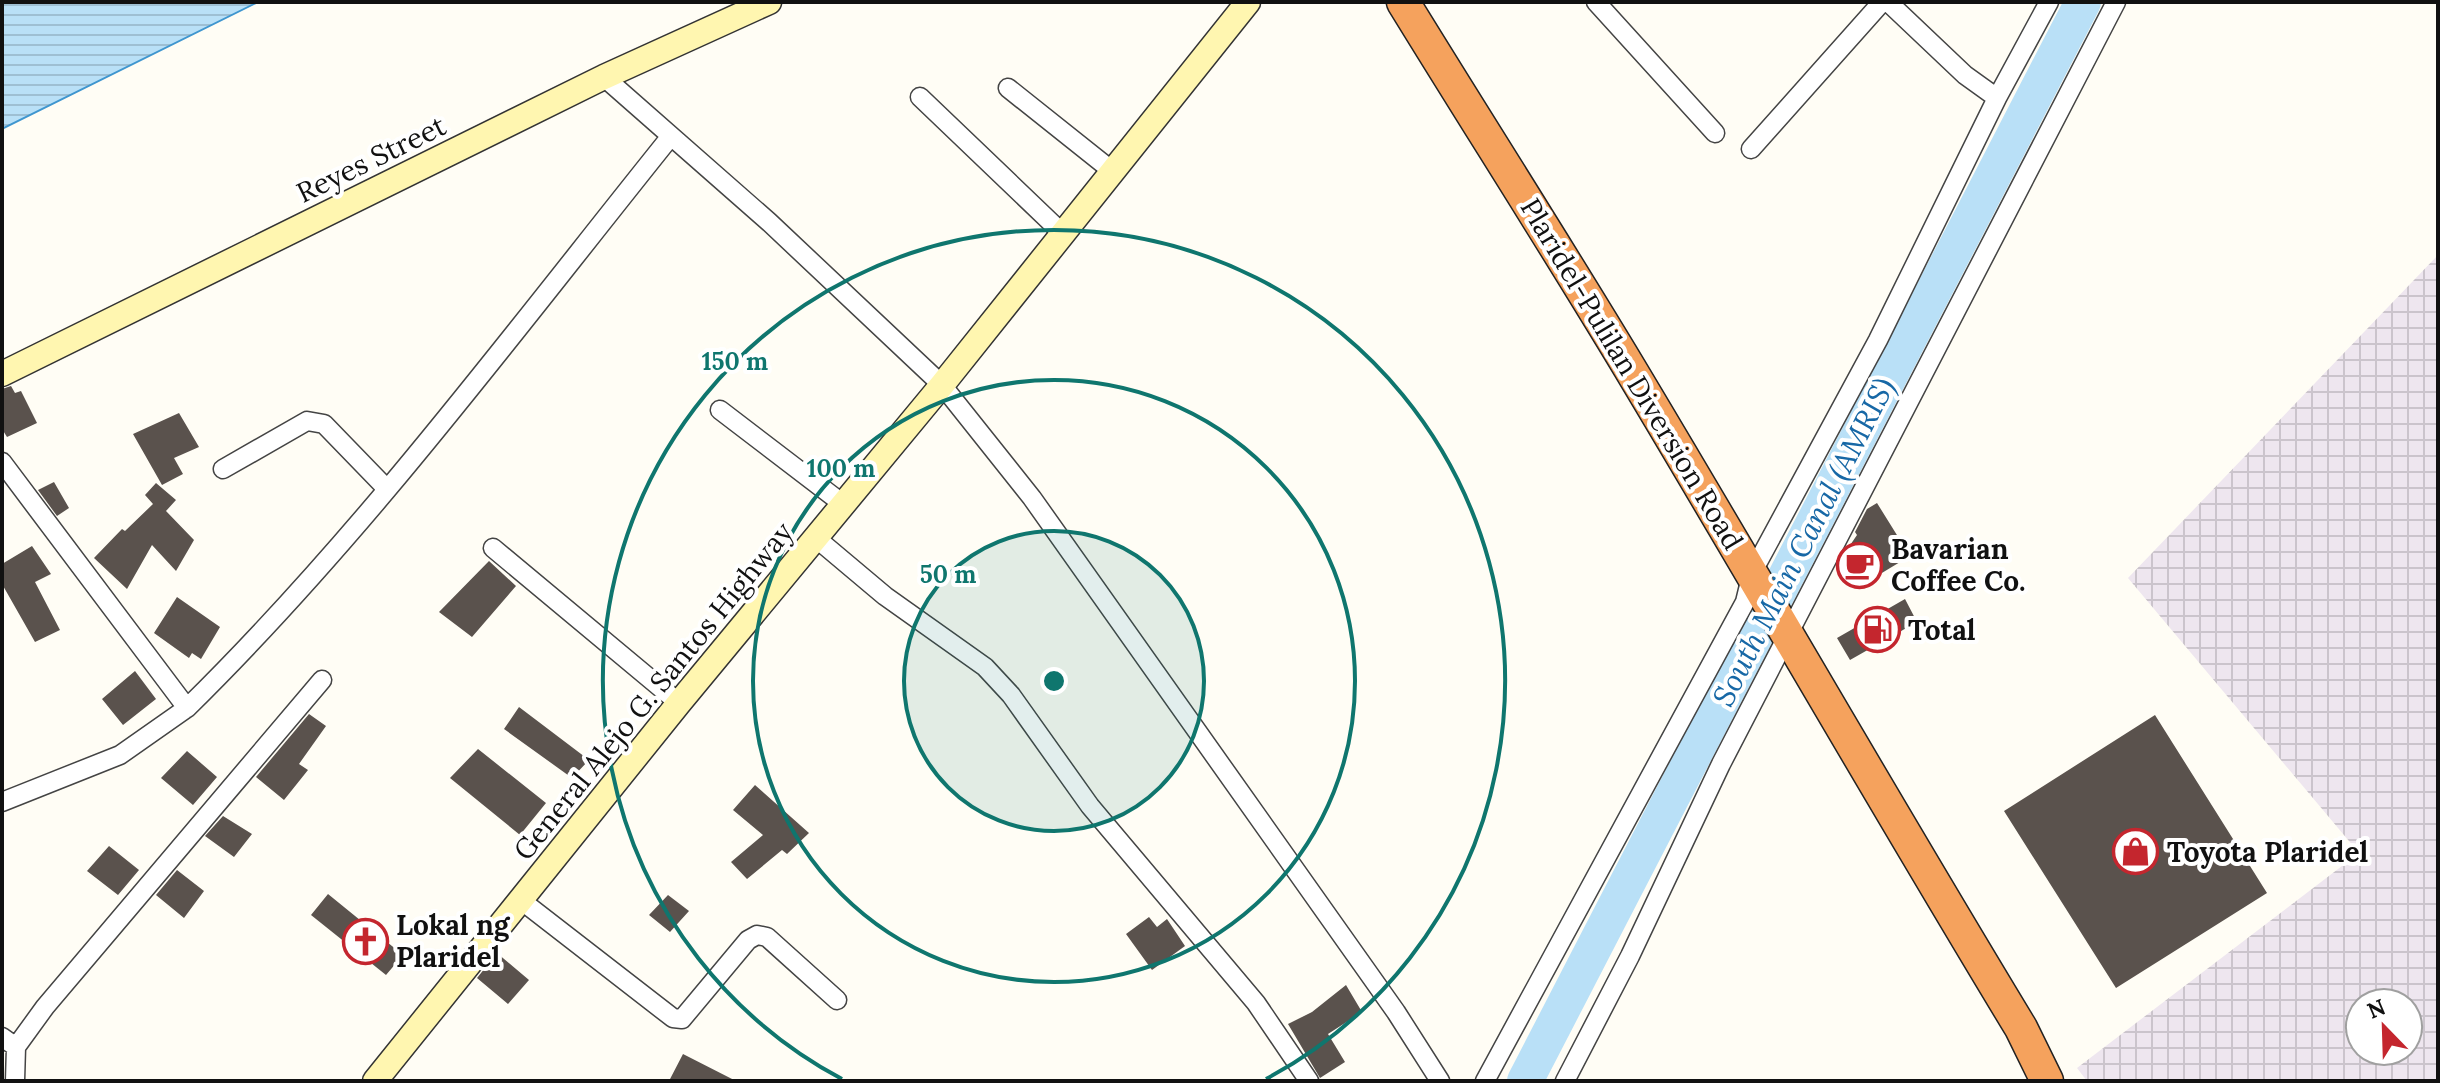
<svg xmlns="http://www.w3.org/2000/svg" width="2440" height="1083" font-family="Lora,serif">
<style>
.industrial{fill:url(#industrial-grid);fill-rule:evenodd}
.water{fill:url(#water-rules);stroke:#3f96cf;stroke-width:2}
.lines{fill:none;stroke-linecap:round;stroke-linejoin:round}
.river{stroke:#b9e0f7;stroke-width:36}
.building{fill:#5a524d}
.street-casing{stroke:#444;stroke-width:21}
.secondary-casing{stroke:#333;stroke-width:27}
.highway-casing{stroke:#222;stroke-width:35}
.street{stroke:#fff;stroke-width:18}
.secondary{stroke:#fff6b0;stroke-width:24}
.highway{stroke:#f5a25d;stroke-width:32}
.ring{fill:none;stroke:#0f766e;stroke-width:4}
.labels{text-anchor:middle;stroke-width:8;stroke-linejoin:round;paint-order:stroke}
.street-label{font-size:28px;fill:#111;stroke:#fff}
.poi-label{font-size:28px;font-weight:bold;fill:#111;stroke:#fff;text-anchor:start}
.water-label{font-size:30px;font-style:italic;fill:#1768a6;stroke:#fff}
.centre{fill:#0f766e;stroke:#fff;stroke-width:4}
.ring-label{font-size:24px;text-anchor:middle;font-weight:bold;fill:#0f766e;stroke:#fff;stroke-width:8;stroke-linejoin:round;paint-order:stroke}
</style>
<defs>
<pattern id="industrial-grid" width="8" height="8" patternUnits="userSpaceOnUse" patternTransform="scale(2)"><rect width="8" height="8" fill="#eee6ef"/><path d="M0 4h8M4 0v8" fill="none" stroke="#cbc4cc"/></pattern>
<pattern id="water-rules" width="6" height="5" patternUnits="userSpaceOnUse" patternTransform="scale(2)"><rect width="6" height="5" fill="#b9e0f7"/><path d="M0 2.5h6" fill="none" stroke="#9ebfd3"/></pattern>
</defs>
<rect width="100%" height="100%" fill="#fffdf5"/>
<path class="industrial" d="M2438 255V1081H2087L2077 1068 2359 853 2128 578ZM2360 1003H2408V1051H2360Z"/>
<path class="water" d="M2 2H258L2 129Z"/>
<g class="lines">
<path class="river" d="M1525 1081 2083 2"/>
</g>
<path class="building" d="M11 386 15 393 21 391 37 423 7 437 2 429V389Z
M179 413 199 447 174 458 183 474 162 485 133 434Z
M54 482 69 508 57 516 38 490Z
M156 483 176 500 166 511 194 540 176 571 152 545 127 589 94 558 122 529 125 531 153 504 145 495Z
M1877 503 1910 556 1857 588 1840 560 1857 535 1855 532 1867 509Z
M32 546 51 574 35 582 60 630 35 642 2 584V564Z
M489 561 516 586 472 637 439 612Z
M177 597 220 627 201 659 192 653 189 658 154 633Z
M1905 599 1917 622 1850 660 1837 638Z
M135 671 156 699 123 725 102 699Z
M519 707 589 760 572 778 504 729Z
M309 714 326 726 299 764 308 770 284 800 256 777Z
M2155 715 2267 893 2116 988 2004 811Z
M478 749 546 803 520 835 450 778Z
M187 751 217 777 193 805 161 778Z
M755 785 809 833 787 854 782 850 747 879 731 862 763 835 733 810Z
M223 816 252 834 234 857 205 836Z
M109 846 139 870 118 895 87 871Z
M177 870 204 891 184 918 156 895Z
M328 894 403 955 386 975 311 915Z
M668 895 689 911 670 932 649 915Z
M1149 917 1157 927 1167 919 1185 946 1152 970 1126 934Z
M497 953 529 980 508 1004 477 978Z
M1346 985 1362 1012 1328 1034 1345 1062 1320 1078 1288 1024 1312 1012Z
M683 1054 736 1081H669Z"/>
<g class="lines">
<defs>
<path id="street" d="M1596 2 1715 133
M1888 2 1965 75 1997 98
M604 77 769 222 942 385 1032 498 1396 1012 1440 1081
M1008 88 1111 170
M920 97 1061 232
M1751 149 1882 2
M720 410 843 504
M2 462 187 708 120 755 2 802
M223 469 307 421 324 424 386 488
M816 538 885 596 985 667 1011 695 1090 806 1256 1003 1309 1081
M493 548 679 703
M187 708C365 533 515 330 671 136
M522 901 673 1018 682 1019 748 940 757 935 767 937 837 1000
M2 1037 16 1047 15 1081
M16 1047 45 1007 322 680
M1485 1081 1745 602 1752 573 1878 340 1997 98 2049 2
M1565 1081 1630 956 1721 764 2116 2"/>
<path id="secondary" d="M2 374 604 77 769 2
M375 1081 679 703 942 385 1248 2"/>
<path id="highway" d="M1403 2C1478 124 1555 244 1629 367 1761 587 1888 809 2021 1028L2047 1081"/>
</defs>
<use href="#street" class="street-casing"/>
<use href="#secondary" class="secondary-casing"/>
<use href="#highway" class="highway-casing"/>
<use href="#street" class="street"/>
<use href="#secondary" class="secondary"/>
<use href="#highway" class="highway"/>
</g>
<circle cx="1054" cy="681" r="150" fill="#0f766e" fill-opacity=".12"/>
<g class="ring">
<circle cx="1054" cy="681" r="150"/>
<circle cx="1054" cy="681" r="301"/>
<path d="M842 1079A451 451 0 1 1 1266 1079"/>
</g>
<defs>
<symbol id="cafe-ring" viewBox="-11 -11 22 22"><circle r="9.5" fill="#fff" stroke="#c4262e" stroke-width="1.5"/><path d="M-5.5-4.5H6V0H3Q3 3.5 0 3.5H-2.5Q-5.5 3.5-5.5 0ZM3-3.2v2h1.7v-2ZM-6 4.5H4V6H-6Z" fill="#c4262e"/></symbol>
<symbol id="fuel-ring" viewBox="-11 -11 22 22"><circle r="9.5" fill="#fff" stroke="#c4262e" stroke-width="1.5"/><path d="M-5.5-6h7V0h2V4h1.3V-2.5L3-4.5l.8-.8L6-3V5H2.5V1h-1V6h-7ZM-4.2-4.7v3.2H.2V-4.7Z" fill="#c4262e"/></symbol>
<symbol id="shop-ring" viewBox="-11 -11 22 22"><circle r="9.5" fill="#fff" stroke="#c4262e" stroke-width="1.5"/><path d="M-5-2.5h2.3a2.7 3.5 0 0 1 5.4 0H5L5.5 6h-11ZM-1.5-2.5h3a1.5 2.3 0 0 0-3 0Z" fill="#c4262e"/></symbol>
<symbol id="church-ring" viewBox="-11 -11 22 22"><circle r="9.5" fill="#fff" stroke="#c4262e" stroke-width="1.5"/><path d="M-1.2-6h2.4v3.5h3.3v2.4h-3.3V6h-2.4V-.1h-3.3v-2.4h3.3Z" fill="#c4262e"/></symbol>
</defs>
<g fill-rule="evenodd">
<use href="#cafe-ring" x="1834" y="540" width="51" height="51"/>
<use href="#fuel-ring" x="1852" y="604" width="51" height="51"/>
<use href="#shop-ring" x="2110" y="826" width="51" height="51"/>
<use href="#church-ring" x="340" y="916" width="51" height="51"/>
</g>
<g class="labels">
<g class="street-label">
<text transform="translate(371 159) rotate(-26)" y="10">Reyes Street</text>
<text transform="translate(1632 374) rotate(59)" y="10">Plaridel-Pulilan Diversion Road</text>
<text transform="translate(653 691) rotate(-51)" y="10">General Alejo G. Santos Highway</text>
</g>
<g class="poi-label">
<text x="1891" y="559">Bavarian<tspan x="1891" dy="32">Coffee Co.</tspan></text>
<text x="1908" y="640">Total</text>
<text x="2167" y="862">Toyota Plaridel</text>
<text x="396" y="935">Lokal ng<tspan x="396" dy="32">Plaridel</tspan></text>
</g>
<g class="water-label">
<text transform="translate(1804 542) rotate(-63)" y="10">South Main Canal (AMRIS)</text>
</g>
</g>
<circle cx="1054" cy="681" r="12" class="centre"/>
<g class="ring-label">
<text x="735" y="370">150 m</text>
<text x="841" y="477">100 m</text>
<text x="948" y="583">50 m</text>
</g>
<rect width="2440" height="1083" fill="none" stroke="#111111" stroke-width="8"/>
<g transform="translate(2384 1027) rotate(337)"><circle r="38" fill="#ffffff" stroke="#a0a0a0" stroke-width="2"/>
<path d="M0-6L14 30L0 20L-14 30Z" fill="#c4262e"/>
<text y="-12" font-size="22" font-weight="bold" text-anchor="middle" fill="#111111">N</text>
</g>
</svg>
